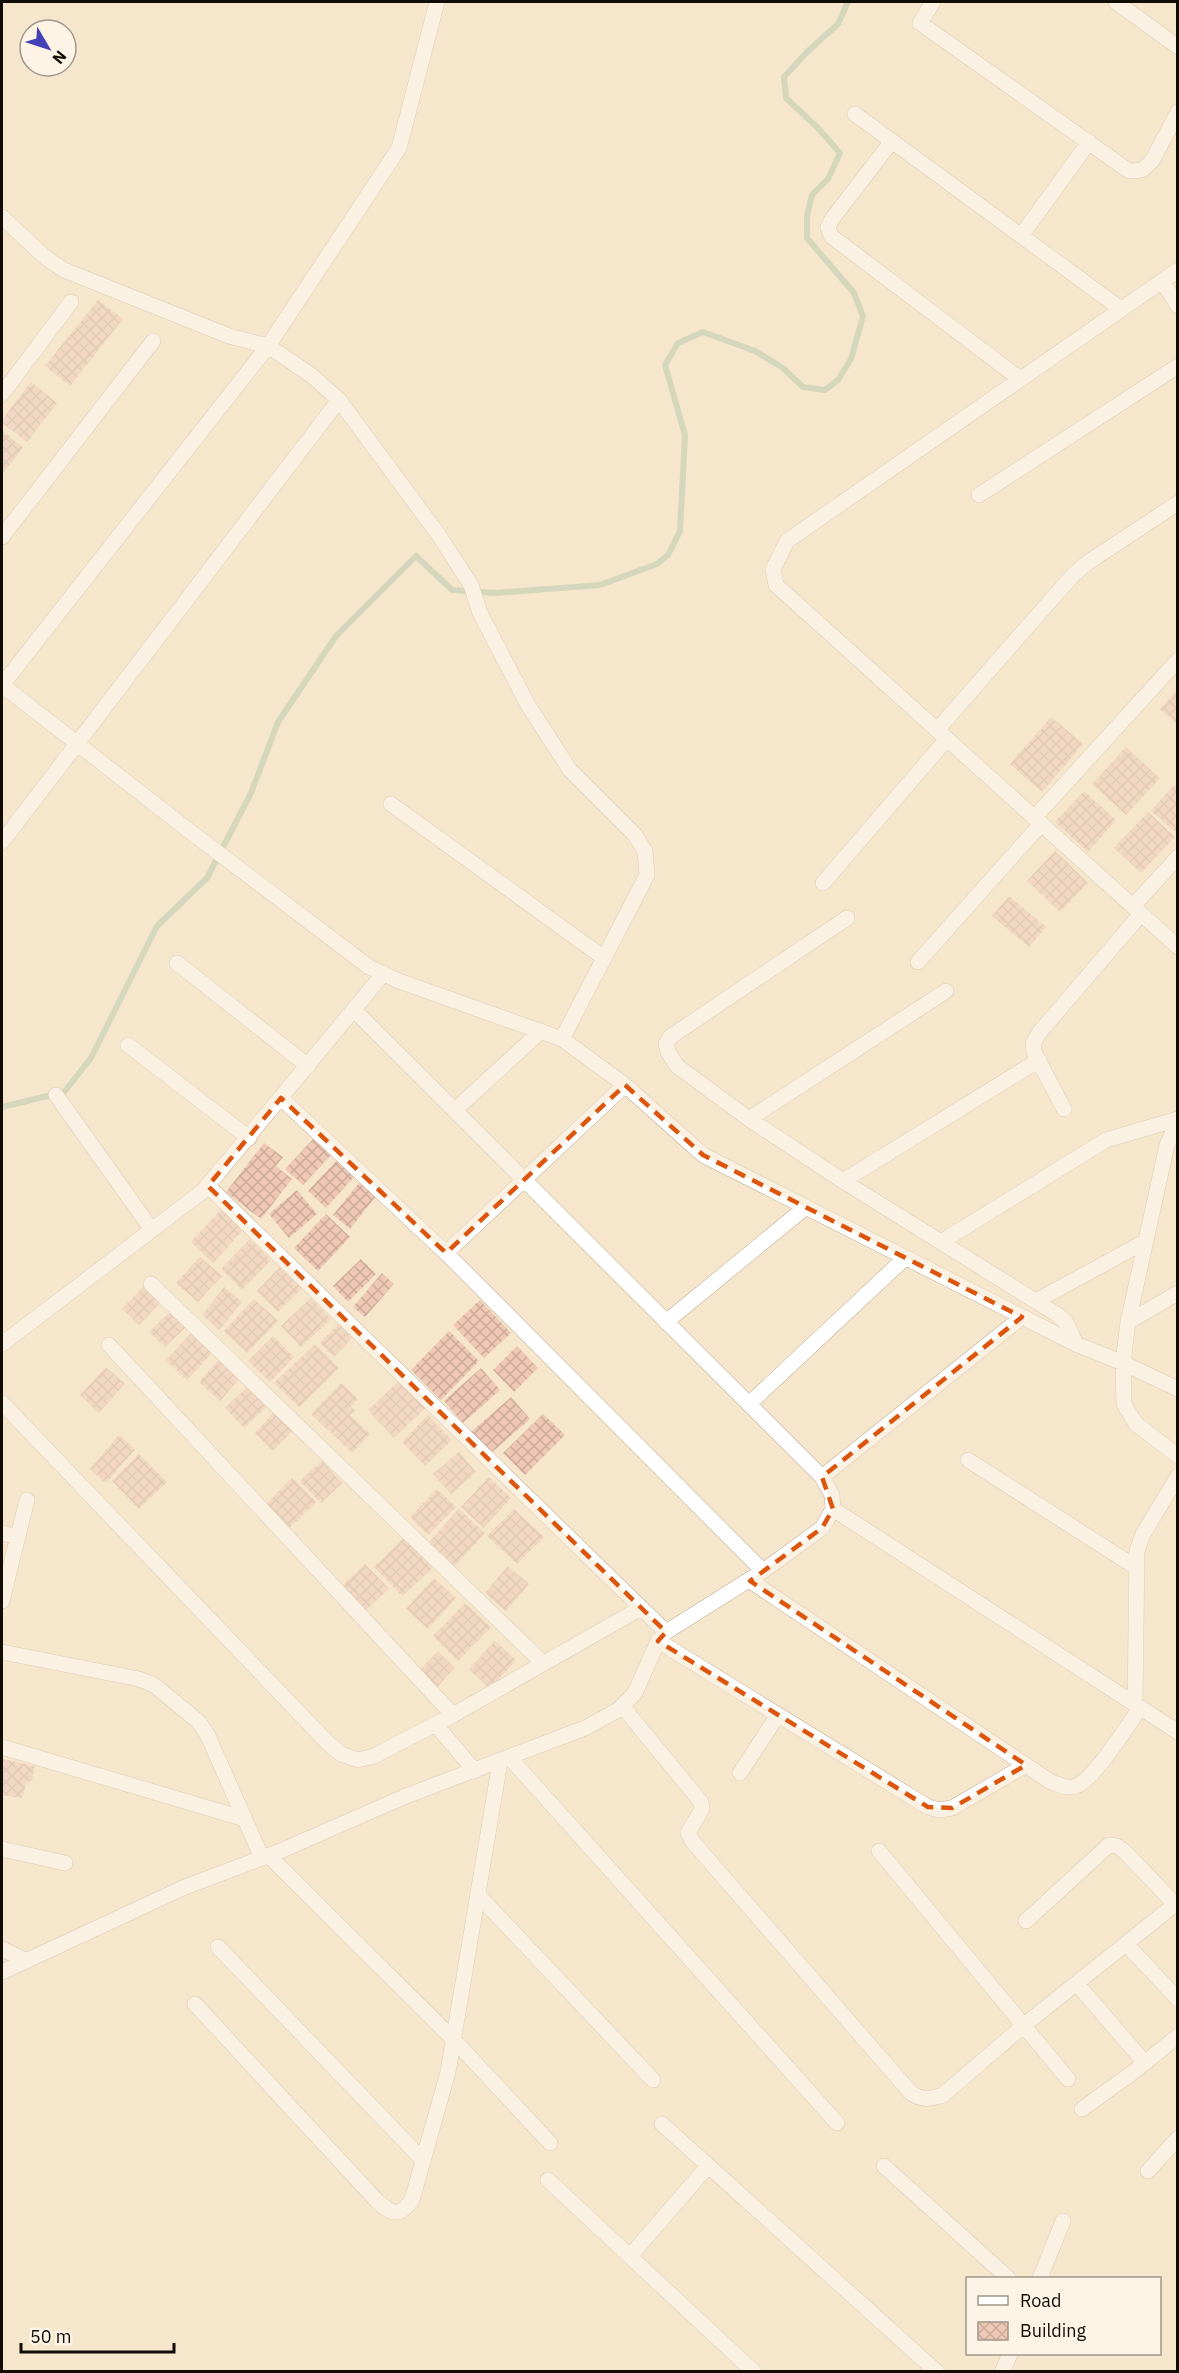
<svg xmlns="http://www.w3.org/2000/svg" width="1179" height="2373" font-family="'IBM Plex Sans',sans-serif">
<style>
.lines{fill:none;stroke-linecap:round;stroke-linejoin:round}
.stream{stroke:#aac6a8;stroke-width:6}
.building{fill:url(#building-cross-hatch)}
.street-casing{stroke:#bdad95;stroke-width:16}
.street{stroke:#fff;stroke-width:15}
.marked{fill:none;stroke:#dd550c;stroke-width:4.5;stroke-dasharray:12 8;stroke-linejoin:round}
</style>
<defs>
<pattern id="building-cross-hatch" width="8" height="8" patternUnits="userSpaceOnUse" patternTransform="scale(1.5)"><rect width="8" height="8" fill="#eec7b5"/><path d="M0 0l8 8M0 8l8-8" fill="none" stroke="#cbaa9a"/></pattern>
</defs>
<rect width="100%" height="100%" fill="#f6e6cc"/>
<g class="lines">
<path class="stream" d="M2 1107 64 1092 91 1058 157 926 207 878 251 793 278 722 336 636 416 556 452 590 494 593 600 585 657 564 668 555 680 531 685 435 665 365 678 343 703 332 755 351 783 368 803 387 825 390 838 380 851 359 863 316 854 293 807 238V215L812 195 828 179 840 153 817 127 786 98 784 77 808 51 838 24 848 2"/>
</g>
<path class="building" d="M98 300 123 319 70 386 45 366Z
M31 382 57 403 27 442 2 423V420Z
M2 430 23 448 2 474Z
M1178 689V725L1160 709Z
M1051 717 1083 744 1042 792 1010 764Z
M1126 747 1160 778 1126 815 1092 784Z
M1174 785 1178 788V834L1151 811Z
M1084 791 1116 820 1088 852 1055 822Z
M1148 812 1175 837 1141 873 1114 848Z
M1055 851 1088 883 1060 912 1027 881Z
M1009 896 1046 927 1029 947 992 916Z
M315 1137 333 1153 303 1185 285 1169Z
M264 1143 283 1157 276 1166 292 1179 261 1219 226 1192Z
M337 1160 354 1177 326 1208 308 1191Z
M359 1183 376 1196 350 1229 333 1215Z
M297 1190 317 1214 289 1238 269 1214Z
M221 1209 243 1230 213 1263 191 1242Z
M326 1214 350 1237 318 1271 294 1248Z
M250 1239 271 1260 242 1290 221 1269Z
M200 1257 222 1276 198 1302 176 1283Z
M361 1259 376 1274 348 1302 333 1286Z
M281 1266 303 1287 278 1312 257 1291Z
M382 1273 394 1284 365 1317 353 1307Z
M145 1285 162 1301 139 1325 122 1309Z
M224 1287 242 1302 219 1330 202 1315Z
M311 1298 331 1319 301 1347 281 1326Z
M254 1299 278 1321 247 1353 224 1331Z
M480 1300 511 1333 484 1358 453 1325Z
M172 1310 188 1325 165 1347 149 1332Z
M341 1321 355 1335 334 1357 320 1343Z
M193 1331 214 1351 187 1380 166 1360Z
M449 1331 479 1361 441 1400 411 1370Z
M273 1336 294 1357 270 1382 248 1361Z
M315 1344 339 1368 299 1407 274 1383Z
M517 1346 538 1368 514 1392 493 1370Z
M220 1358 241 1377 220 1401 199 1382Z
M106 1367 125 1384 99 1413 80 1395Z
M481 1368 500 1390 463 1423 444 1401Z
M401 1379 427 1407 394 1438 368 1410Z
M341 1383 358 1399 351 1407 355 1410 350 1415 370 1434 352 1453 311 1414Z
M247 1387 266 1407 244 1428 225 1408Z
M511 1397 530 1419 490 1454 471 1432Z
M274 1412 293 1430 273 1451 255 1433Z
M543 1414 565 1435 525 1475 503 1453Z
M428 1415 452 1440 425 1466 402 1442Z
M119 1435 135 1449 106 1483 90 1469Z
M459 1452 476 1472 451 1494 433 1474Z
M139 1454 167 1482 139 1509 112 1481Z
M322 1461 342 1483 321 1503 300 1481Z
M489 1477 511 1498 484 1528 461 1507Z
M292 1478 316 1502 288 1529 265 1505Z
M437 1489 456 1507 428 1535 410 1517Z
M459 1509 485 1533 455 1566 429 1542Z
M514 1509 544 1537 517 1564 487 1536Z
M404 1538 433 1568 402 1596 374 1567Z
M365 1564 389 1589 364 1612 341 1587Z
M508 1566 529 1584 506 1611 485 1593Z
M434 1578 456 1598 428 1629 406 1609Z
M465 1603 491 1627 458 1661 433 1636Z
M495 1641 516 1660 490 1689 469 1669Z
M438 1651 455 1668 436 1688 418 1672Z
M2 1759 35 1766 32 1780 26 1783 22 1798 2 1795Z"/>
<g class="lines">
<defs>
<path id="street" d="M933 2 920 23 1129 171 1142 170 1152 161 1178 112
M1116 2 1178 47
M855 114 1121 309
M892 141 832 219 828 227 831 236 1020 379
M2 217 46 258 64 270 229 336 268 346 311 375 339 400 438 534 471 585 480 613 528 705 570 770 635 835 645 851 647 875 562 1039
M1021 236 1089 142
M1178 270 787 541 773 569 776 585 1178 947
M1162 281 1178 306
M2 394 71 302
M979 495 1178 366
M2 537 153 341
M2 685 192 833 369 967 399 981 562 1039 625 1085 703 1155 1076 1344 1123 1363 1178 1389
M2 685 268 346 399 148 437 2
M937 730 1073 575 1087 563 1178 503
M391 804 604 958
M1034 818 1178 660
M2 842 339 400
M823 883 947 739
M1133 906 1178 857
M847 918 670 1037 666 1044 668 1052 677 1066 749 1119 843 1181 1058 1315 1066 1322 1076 1344
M918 962 1041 824
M177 963 308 1066
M128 1045 249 1138
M56 1095 152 1230
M281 1098 446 1253 763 1571
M1064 1109 1034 1052 1033 1044 1039 1033 1141 914
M455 1110 541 1031
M749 1119 946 991
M1178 1122 1167 1145 1128 1322 1123 1363 1124 1404 1136 1424 1178 1456
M843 1181 1039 1060
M208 1186 666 1632
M941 1242 1106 1140 1178 1119
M446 1253 625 1085
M151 1284 543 1663
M1036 1301 1146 1241
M666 1322 806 1207
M1128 1322 1178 1293
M2 1344 203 1191 384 973
M109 1345 453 1715
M2 1403 328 1743 341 1754 358 1760 374 1756 453 1715 641 1608
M749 1404 905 1258
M968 1460 1137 1568
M822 1477 1022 1317
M833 1509 1178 1732
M2 1533 18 1537
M749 1580 1051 1782C1060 1785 1069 1790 1078 1785 1095 1778 1128 1725 1140 1708
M2 1601 27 1500
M658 1641 928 1807 939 1810 952 1808 1026 1765
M2 1652 139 1679 154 1685 199 1722 208 1736 262 1858
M1135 1705 1137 1551 1143 1534 1178 1476
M622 1706 701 1802 702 1809 688 1833 692 1841 911 2093C923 2101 930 2099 943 2095L1023 2026 1178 1902
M435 1724 475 1771
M2 1747 245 1819
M510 1758 837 2123
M740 1773 778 1715
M2 1849 65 1863
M879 1851 1068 2079
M269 1856 453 2039 550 2143
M478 1895 653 2080
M1026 1921 1109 1845 1117 1846 1124 1851 1175 1904
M1126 1944 1178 1999
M218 1947 423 2160
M2 1949 25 1960
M2 1972 185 1887 278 1852 406 1796 585 1728 618 1710 635 1693 658 1641 666 1632 763 1571 822 1528 833 1509 832 1495 822 1477 354 1010
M1077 1984 1145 2063
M195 2004 377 2201C392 2214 399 2218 412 2200L448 2072 500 1762
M1082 2109 1132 2073 1178 2036
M662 2124 937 2372
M884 2166 1008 2278
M1148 2171 1178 2138
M548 2180 754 2372
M630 2256 708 2166
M1040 2278 1063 2221
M1002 2372 1010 2354"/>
</defs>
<use href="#street" class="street-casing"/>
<use href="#street" class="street"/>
</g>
<path d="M0 0H1179V2373H0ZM625 1085 703 1155 1022 1317 822 1477 833 1509 822 1528 750 1581 1026 1765 952 1808 928 1807 658 1641 666 1632 208 1186 281 1098 446 1253Z" fill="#f6e6cc" fill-opacity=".55" fill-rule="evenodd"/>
<path class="marked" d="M625 1085 703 1155 1022 1317 822 1477 833 1509 822 1528 750 1581 1026 1765 952 1808 928 1807 658 1641 666 1632 208 1186 281 1098 446 1253Z"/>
<rect width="1179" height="2373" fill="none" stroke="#110c04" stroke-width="6"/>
<rect x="966" y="2277" width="195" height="78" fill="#fef4e5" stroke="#9f978b" stroke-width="1.5"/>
<rect x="978" y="2296" width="30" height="9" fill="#ffffff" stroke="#9f978b" stroke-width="1.5"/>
<text x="1020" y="2307" font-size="18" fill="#110c04">Road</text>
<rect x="978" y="2322" width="30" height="18" fill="url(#building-cross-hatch)" stroke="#9f978b" stroke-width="1.5"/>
<text x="1020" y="2337" font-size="18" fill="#110c04">Building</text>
<g transform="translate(48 48) rotate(129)"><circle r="28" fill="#fef4e5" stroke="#9f978b" stroke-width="1.5"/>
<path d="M0-4.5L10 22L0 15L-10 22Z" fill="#4441b7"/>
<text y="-9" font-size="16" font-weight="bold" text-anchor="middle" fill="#110c04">N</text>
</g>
<path d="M21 2343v9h153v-9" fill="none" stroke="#110c04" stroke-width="3"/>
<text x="30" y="2343" font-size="18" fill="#110c04" stroke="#fef4e5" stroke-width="4.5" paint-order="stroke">50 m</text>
</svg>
